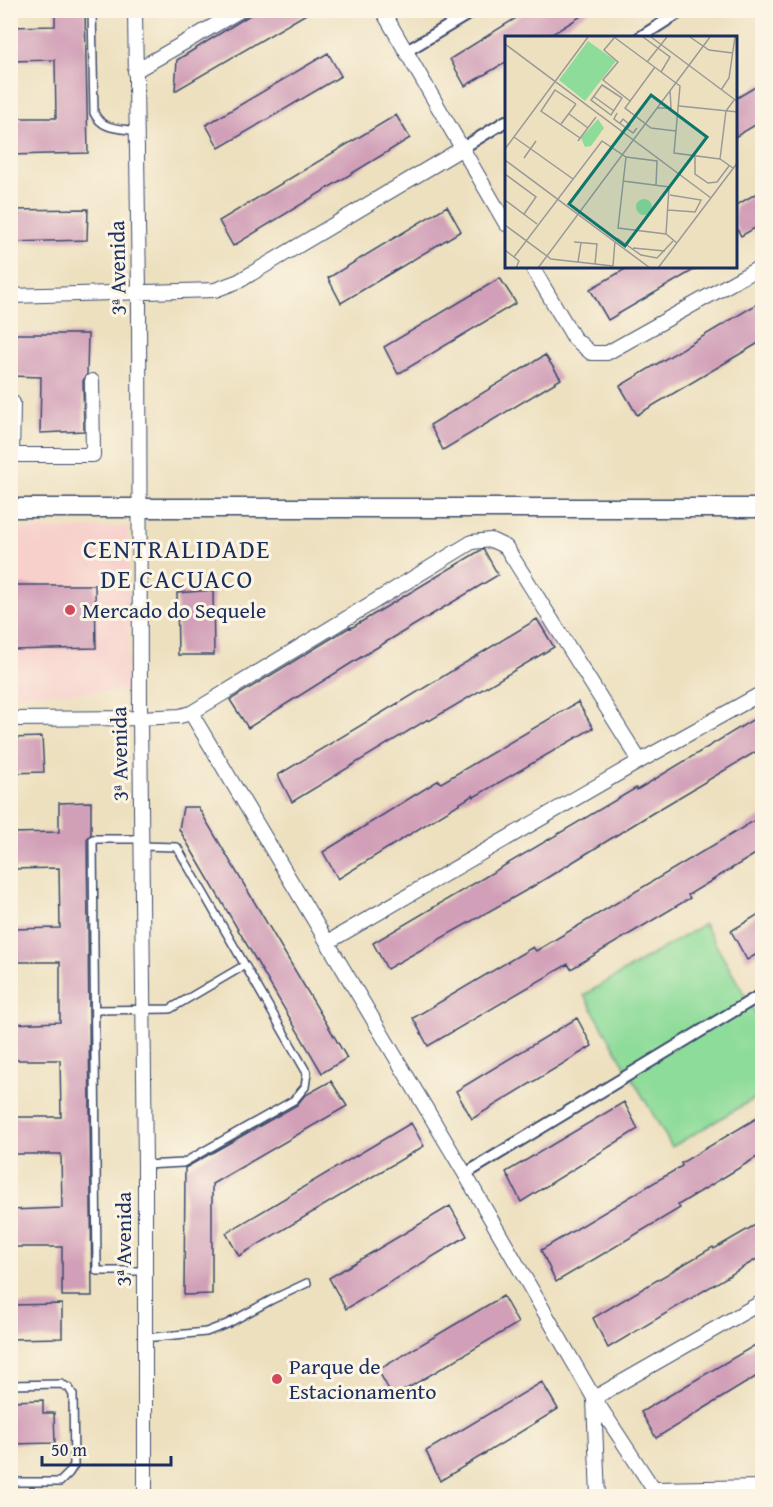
<svg xmlns="http://www.w3.org/2000/svg" width="773" height="1507" font-family="'Gentium Book Plus',serif">
<style>
.built{fill:#f7d0cc}
.green{fill:#8edc9a;stroke:#54867c;stroke-width:1.5}
.building{fill:#d19fb8}
.lines{fill:none;stroke-linecap:round;stroke-linejoin:round}
.service-casing{stroke:#3a4a6d;stroke-width:10}
.pedestrian-casing{stroke:#3a4a6d;stroke-width:14}
.minor-casing{stroke:#3a4a6d;stroke-width:16}
.tertiary-casing{stroke:#3a4a6d;stroke-width:21}
.service{stroke:#fff;stroke-width:7}
.pedestrian{stroke:#fff;stroke-width:10}
.minor{stroke:#fff;stroke-width:14}
.tertiary{stroke:#fff;stroke-width:18}
.poi-dot{fill:#d1495b;stroke:#fcf5e5;stroke-width:2}
.labels{text-anchor:middle;stroke-width:6;stroke-linejoin:round;paint-order:stroke}
.street-label{font-size:22px;fill:#1b2f5e;stroke:#fcf5e5}
.poi-label{font-size:22px;fill:#1b2f5e;stroke:#fcf5e5;text-anchor:start}
.quarter-label{font-size:26px;letter-spacing:1.5px;fill:#1b2f5e;stroke:#fcf5e5}
.inset-road{fill:none;stroke:#999998;stroke-width:1.5}
.view{fill:#0f766e;fill-opacity:0.15;stroke:#0f766e;stroke-width:3}
.inset-edge{fill:none;stroke:#1b2f5e;stroke-width:3}
</style>
<rect width="100%" height="100%" fill="#fcf5e5"/>
<filter id="ink" filterUnits="userSpaceOnUse"><feTurbulence type="fractalNoise" baseFrequency=".0167" numOctaves="2"/><feDisplacementMap in="SourceGraphic" scale="12" xChannelSelector="R" yChannelSelector="G"/><feConvolveMatrix kernelMatrix="1 2 1 2 8 2 1 2 1" color-interpolation-filters="sRGB"/></filter>
<filter id="wash" filterUnits="userSpaceOnUse"><feTurbulence type="fractalNoise" baseFrequency=".008" numOctaves="4" result="noise"/><feDisplacementMap in="SourceGraphic" scale="24" xChannelSelector="R" yChannelSelector="G"/><feGaussianBlur stdDeviation="1.35" result="paint"/><feColorMatrix in="noise" values="0 0 0 0 0 0 0 0 0 0 0 0 0 0 0 0 0 1.4 0 .05"/><feComposite in="paint" operator="in"/></filter>
<g filter="url(#wash)">
<rect width="100%" height="100%" fill="#ede0bf"/>
<path class="built" d="M128 527 130 691 11 694 10 530Z"/>
<path class="green" d="M704 924 762 1025V1094L672 1147 584 995Z"/>
<g id="blocks">
<path class="building" d="M55 10H85L88 153 10 155V118H56L55 60 10 61V27L55 26Z
M258 10H313L175 91 177 60Z
M529 10H591L546 38H506V62L465 86 450 59Z
M328 53 341 76 219 148 206 125Z
M762 83V121L735 137V99Z
M396 115 410 138 233 246 219 221Z
M762 190V224L741 236 735 225V206Z
M447 206 461 231 341 303 328 278Z
M88 209 87 240 10 242V210Z
M629 267H699L608 320 590 289Z
M500 278 516 303 398 374 384 347Z
M762 301V341L637 415 620 386Z
M10 334H88L87 374 83 381 84 431 40 433 41 377 10 376Z
M545 355 561 379 443 450 430 425Z
M481 550H484L498 575 366 654 248 728 230 700 350 627 351 628Z
M10 585H95L96 648 10 650Z
M213 590 214 655H178L177 593Z
M537 619 554 647 429 721 428 719 292 802 278 775 398 703V704Z
M578 702 593 728 474 797 473 795 338 879 323 852 439 780 441 783Z
M762 714V748L651 814 532 887 387 969 373 943 636 788 637 790Z
M42 737 44 772 10 773V738Z
M91 802V834L87 839 92 1296H62V1247H10V1210L62 1208 61 1154H10V1117H61L60 1060H10V1024L60 1022V962H10V929L60 928 59 868 10 869V833L59 832V803Z
M183 807H198L347 1058 322 1073 179 829Z
M762 816V850L688 895 690 898 571 969 568 964 428 1046 413 1018 533 947 536 951Z
M762 912V951L747 960 731 931Z
M577 1018 592 1046 472 1119 456 1091Z
M331 1081 347 1106 212 1184V1294L184 1295 185 1168 297 1105 304 1096Z
M624 1102 638 1129 521 1202 506 1172Z
M762 1115V1154L678 1205 680 1208 556 1282 541 1250 682 1166 681 1163Z
M411 1123 424 1146 239 1256 226 1233Z
M450 1206 467 1236 346 1309 329 1278Z
M762 1221V1256L608 1348 593 1318 713 1247 714 1249Z
M503 1296 518 1323 393 1397 378 1370Z
M62 1304V1338L10 1339V1305Z
M762 1341V1373L656 1438 641 1412Z
M542 1382 558 1409 440 1481 426 1451Z
M43 1400V1413H54L55 1443 10 1444V1401Z"/>
</g>
</g>
<g filter="url(#ink)">
<use href="#blocks" fill-opacity="0" stroke="#3a4a6d" stroke-width="1.5"/>
<g class="lines">
<defs>
<path id="service" d="M92 10 94 113C102 130 120 128 136 131
M141 839H93L97 1271H144
M141 846 177 847 307 1073 305 1087 294 1100 183 1163 145 1165
M95 1010 170 1009 245 965
M144 1338 206 1332 227 1324 271 1300 307 1283
M10 1385 61 1384 69 1388 73 1395 74 1465 69 1473 60 1482H10"/>
<path id="pedestrian" d="M639 38 683 10
M405 52 475 10
M461 149 506 121
M465 1174 762 994"/>
<path id="minor" d="M135 10 139 292 140 718 145 1165V1496
M382 10 506 224
M135 71 241 10
M532 267 574 338 591 353H607L762 266
M10 296 215 290 239 281 461 149
M10 400 13 403 12 455
M10 455H93L92 381
M191 713 465 1174 594 1398 762 1302
M10 719 140 718 180 716 191 713 472 542 491 540 506 547 640 761
M328 942 640 761 762 693
M594 1398 658 1496
M594 1400 598 1496
M654 1489 762 1487"/>
<path id="tertiary" d="M10 508H762"/>
</defs>
<use href="#service" class="service-casing"/>
<use href="#pedestrian" class="pedestrian-casing"/>
<use href="#minor" class="minor-casing"/>
<use href="#tertiary" class="tertiary-casing"/>
<use href="#service" class="service"/>
<use href="#pedestrian" class="pedestrian"/>
<use href="#minor" class="minor"/>
<use href="#tertiary" class="tertiary"/>
</g>
</g>
<g class="poi-dot">
<circle cx="70" cy="610" r="6"/>
<circle cx="277" cy="1379" r="6"/>
</g>
<g class="labels">
<g class="street-label">
<text transform="translate(117 268) rotate(-91)" y="8">3ª Avenida</text>
<text transform="translate(119 754) rotate(-91)" y="8">3ª Avenida</text>
<text transform="translate(123 1239) rotate(-90)" y="8">3ª Avenida</text>
</g>
<g class="poi-label">
<text x="82" y="618">Mercado do Sequele</text>
<text x="289" y="1374">Parque de<tspan x="289" dy="25">Estacionamento</tspan></text>
</g>
<g class="quarter-label">
<text x="177" y="558">CENTRALIDADE<tspan x="177" dy="30">DE CACUACO</tspan></text>
</g>
</g>
<g transform="translate(505 36)">
<rect width="232" height="232" fill="#ede0bf"/>
<path d="M83 5 111 25 80 65 54 44ZM93 83 99 92 86 110 80 111 76 102ZM131 171a8 8 0 1 1 16 0a8 8 0 1 1-16 0Z" fill="#8edc9a"/>
<path class="inset-road" d="M109 1 175 50 169 117 215 123 228 132M138 1 165 21 156 36M146 1 233 66M185 1 204 14 228 17M109 2 99 14 113 26 98 44 125 65M0 8 206 162M142 26 162 1M150 31 120 72 146 92 171 95M97 49 117 62 106 79 86 64ZM216 54 224 42 230 1M88 60 109 75M71 68 50 54 36 75 75 102M174 70 233 76M152 72H166L165 54M112 77 109 83 128 97 132 92M64 78 83 92M115 87 118 83 125 89 122 93M56 88 71 68M9 101 68 143M73 105 91 81M0 113 83 1M190 120V138L203 147 212 146 224 130M121 121 113 192 161 198 172 207M19 122 31 105M215 123 221 75 229 64M0 124 145 232M0 138 31 161 19 178M118 145 164 151 161 198M0 164 32 188M163 174 190 176 196 164 165 159M0 189 46 223 108 230M112 202 136 219 152 222 168 205M69 206 92 208 90 228M128 212 160 215M0 214 14 225 11 232M9 221 97 105 121 121 152 125 151 149M73 226 76 207M108 230 110 205M33 232 205 1M153 232 233 126"/>
<path class="view" d="M146 59 202 101 120 210 64 168Z"/>
<rect width="232" height="232" class="inset-edge"/>
</g>
<rect width="773" height="1507" fill="none" stroke="#fcf5e5" stroke-width="36"/>
<path d="M42 1456v9h129v-9" fill="none" stroke="#1b2f5e" stroke-width="3"/>
<text x="51" y="1456" font-size="18" fill="#1b2f5e" stroke="#fcf5e5" stroke-width="4.5" paint-order="stroke">50 m</text>
</svg>
